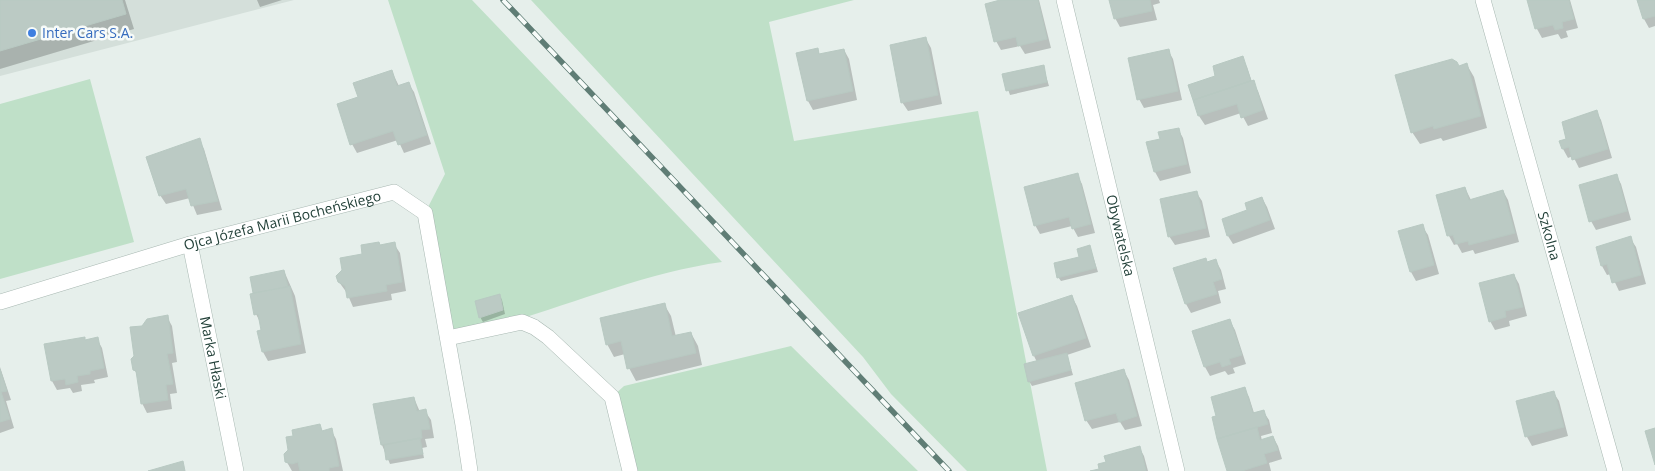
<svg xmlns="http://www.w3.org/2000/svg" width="1655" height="471" font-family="'Open Sans',sans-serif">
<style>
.built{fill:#d4dfda}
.green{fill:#bfe0c8}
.shadow{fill:#0003}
.building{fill:#bbcac4;stroke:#b8c9c2}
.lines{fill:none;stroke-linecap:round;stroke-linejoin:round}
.minor-casing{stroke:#a8b8b2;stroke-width:16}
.minor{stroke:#fff;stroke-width:15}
.rail-casing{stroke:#5f7d75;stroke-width:5.5}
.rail{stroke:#f7fbf9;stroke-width:4;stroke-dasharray:11;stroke-linecap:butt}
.shop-dot{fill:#3f7fe0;stroke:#f7fbf9;stroke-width:2}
.labels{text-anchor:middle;stroke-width:5;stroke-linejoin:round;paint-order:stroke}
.shop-label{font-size:14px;fill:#366cbe;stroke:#f7fbf9;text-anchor:start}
.street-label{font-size:14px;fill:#24423a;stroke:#f7fbf9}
</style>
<rect width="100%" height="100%" fill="#e6efeb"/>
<path class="built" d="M0 0H294L0 76Z"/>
<path class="green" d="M388 0H472L722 262C628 275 541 319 448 338L425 213 445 174Z
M531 0H854L769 22 794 141 978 111 1047 471H967L891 394 863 357Z
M90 79 134 242 0 279V104Z
M791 346 918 471H630L612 397 624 386Z"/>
<path class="shadow" d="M0 0H125L134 29 0 69Z
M257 0H282L260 7Z
M1005 0H1039L1051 48 1025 54 1020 46 1001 50 996 41Z
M1115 0H1159L1160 3 1153 5 1157 20 1120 27 1115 18Z
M1529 0H1570L1578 28 1566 31 1568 37 1561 39 1558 34 1542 38 1537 29Z
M1638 0H1655V26L1649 28 1644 19Z
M926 39 931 48 942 104 908 111 902 102Z
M817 50 820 55 844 50 849 59 857 100 813 110 808 101 798 54Z
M1168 50 1173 59 1182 100 1144 108 1139 99Z
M1242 58 1247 67 1252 82 1258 91 1268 119 1248 126 1241 113 1205 125 1199 116 1190 86 1217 77Z
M1467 65 1474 77 1487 128 1443 141 1441 138 1420 144 1412 132 1458 67Z
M1043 66 1049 86 1010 95 1003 75Z
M392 72 399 86 408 83 414 92 431 144 404 153 398 140 357 153 352 144 359 98Z
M1596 111 1601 120 1612 158 1579 168 1573 156 1568 158 1563 149 1581 118 1580 116Z
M1178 129 1183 138 1191 173 1160 181 1155 172 1161 140Z
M199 140 204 149 222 210 197 215 190 198 166 204 160 195Z
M1077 175 1082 184 1095 233 1078 237 1072 226 1040 234 1035 225Z
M1616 175 1621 184 1631 220 1596 230 1591 221Z
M1465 188 1471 200 1503 191 1508 200 1519 242 1475 254 1473 250 1462 253 1457 244 1454 245 1449 236 1438 196Z
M1196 192 1202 201 1210 237 1175 245 1169 236Z
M1262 198 1267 207 1275 229 1233 244 1228 236 1249 210Z
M1422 226 1428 235 1439 274 1416 281 1411 272 1400 232Z
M1630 238 1636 247 1646 284 1619 291 1611 274 1607 275 1602 266Z
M394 244 400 253 406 291 391 294 392 300 353 307 347 293 339 282 364 255 380 246Z
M1090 247 1098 272 1061 281 1058 277 1081 258Z
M1216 261 1221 270 1226 289 1218 291 1221 303 1191 313 1186 304 1208 263Z
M284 271 295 296 306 353 268 361 263 352 262 331 261 324 256 314 251 278Z
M1514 275 1519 284 1527 316 1509 321 1510 326 1495 330 1490 321Z
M500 296 502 300 505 314 483 322 480 317Z
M1072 297 1077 306 1091 347 1067 355 1073 375 1032 386 1029 381 1037 362 1034 356Z
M664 304 671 316 676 337 691 333 698 346 702 365 636 381 629 368 625 354 614 357 607 344Z
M167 317 172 326 177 362 172 363 177 393 170 394 172 409 147 413 142 403 138 376 134 369 136 357 143 327Z
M1230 321 1235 330 1246 364 1233 368 1235 373 1228 375 1225 371 1210 376 1205 367Z
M84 338 86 341 97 339 102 348 108 377 94 380 95 383 81 385 82 391 73 393 70 388 57 390 52 381 45 345Z
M0 367 11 400 6 401 14 428 0 433Z
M1124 371 1129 380 1142 426 1125 430 1120 422 1092 429 1086 420Z
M1244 388 1249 397 1254 413 1263 411 1269 420 1272 433 1261 436 1262 441 1273 437 1278 446 1282 459 1269 463 1271 471H1229L1218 417Z
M1553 392 1559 401 1568 436 1532 446 1527 437 1517 402Z
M414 398 420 412 425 411 431 420 434 438 425 439 427 447 422 448 424 458 390 464 382 445 375 405Z
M319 426 323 432 331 430 336 439 343 471H292L284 457 285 455 290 450 295 437Z
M1139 447 1144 456 1148 471H1095L1101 470Z"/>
<path class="building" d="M0 0H122L126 14 0 51Z
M1000 0H1038L1047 39 1018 46 1016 37 994 42 985 4Z
M1109 0H1150L1152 11 1114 19Z
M1527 0H1569L1574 19 1562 22 1563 28 1555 30 1553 25 1535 29Z
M1637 0H1655V16L1643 19Z
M926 37 938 95 901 103 890 45Z
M818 48 819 54 844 49 853 91 807 101 796 53Z
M1169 49 1178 91 1137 100 1128 58Z
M1243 56 1251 81 1193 100 1188 85 1215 76 1213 66Z
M1452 59 1457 62 1459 66 1467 63 1481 116 1434 129 1433 126 1411 133 1395 75Z
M1044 65 1047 82 1006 91 1002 74Z
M392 70 397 86 409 82 427 135 398 145 393 131 350 145 337 104 358 97 353 83Z
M1254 80 1263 110 1241 118 1237 104 1198 116 1193 100Z
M1597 110 1608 149 1572 160 1569 147 1562 149 1559 141 1566 139 1562 122Z
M1179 128 1187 164 1154 172 1146 142 1160 139 1158 132Z
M200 138 218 201 191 206 186 189 159 196 146 157Z
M1078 173 1091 224 1072 229 1069 217 1034 226 1024 187Z
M1617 174 1627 211 1589 222 1579 185Z
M1465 187 1469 200 1503 190 1515 233 1469 245 1468 241 1456 244 1453 235 1447 236 1436 195Z
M1197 191 1206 228 1168 237 1160 199Z
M1262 197 1270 220 1227 236 1222 219 1247 210 1245 203Z
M1423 224 1434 265 1410 272 1398 231Z
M1631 236 1641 275 1612 283 1607 264 1601 266 1596 247Z
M379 242 380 245 395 242 402 282 386 285 387 291 347 298 345 286 338 282 336 276 342 270 340 258 362 254 361 245Z
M1090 245 1096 268 1057 278 1054 263 1079 257 1077 249Z
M1206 258 1207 262 1216 259 1222 279 1213 282 1217 294 1185 304 1173 268Z
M284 270 288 287 253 293 250 277Z
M1514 274 1523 307 1505 311 1506 317 1489 322 1479 283Z
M290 286 301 344 262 352 257 331 261 330 258 314 254 315 250 294Z
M500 294 503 310 479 318 475 301Z
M1072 295 1086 338 1033 356 1018 313Z
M665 303 672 336 691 332 696 353 627 369 621 341 606 345 600 318Z
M168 315 173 353 167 354 173 384 166 385 168 400 141 404 136 371 133 370 131 359 134 356 130 327 142 326 147 319Z
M1230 319 1242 355 1229 359 1231 364 1222 367 1220 362 1204 367 1192 331Z
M85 337V340L98 337 104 368 90 371V374L77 376 78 382 66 385 65 379 51 381 44 344Z
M1067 353 1071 370 1028 382 1024 364Z
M0 369 7 391 1 392 10 419 0 422Z
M1124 369 1137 416 1119 422 1116 413 1085 421 1075 383Z
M1245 387 1253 413 1264 410 1268 424 1217 439 1212 417 1216 416 1211 397Z
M1554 391 1564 427 1525 437 1516 401Z
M414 397 417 411 426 409 430 429 421 430 422 438 381 445 373 404Z
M320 424 322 431 332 428 339 466 329 468V471H300L298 462 292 464 285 462 284 454 288 450 286 437 293 436 292 430Z
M1257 427 1260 440 1273 436 1278 450 1264 454 1267 463 1242 471H1227L1217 439Z
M1655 428V465L1645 431Z
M420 438 423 454 386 460 384 445Z
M1140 446 1146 471H1090L1099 469 1098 464 1106 462 1104 456Z
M183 461 185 471H148Z"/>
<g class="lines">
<defs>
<g id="minor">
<path id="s1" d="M1064 0 1177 471"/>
<path id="s2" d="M1483 0 1615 471"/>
<path id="s3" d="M190 244 236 471"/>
<path id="s4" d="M0 302 190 244 394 192 425 213 463 425 470 471"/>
<path d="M448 338 522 322 534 327 548 337 612 397 630 471"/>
</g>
</defs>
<use href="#minor" class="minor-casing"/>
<use href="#minor" class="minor"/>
<defs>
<path id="rail" d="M503 0 949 471"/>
</defs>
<use href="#rail" class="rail-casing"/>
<use href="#rail" class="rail"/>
</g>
<circle class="shop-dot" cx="32" cy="33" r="5"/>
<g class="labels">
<g class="shop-label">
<text x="42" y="38">Inter Cars S.A.</text>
</g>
<g class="street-label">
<text dy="5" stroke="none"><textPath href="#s4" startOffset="294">Ojca Józefa Marii Bocheńskiego</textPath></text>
<text dy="5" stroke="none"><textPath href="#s1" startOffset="242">Obywatelska</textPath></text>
<text dy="5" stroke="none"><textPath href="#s2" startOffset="245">Szkolna</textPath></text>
<text dy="5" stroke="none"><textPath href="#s3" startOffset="116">Marka Hłaski</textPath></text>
</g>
</g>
</svg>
